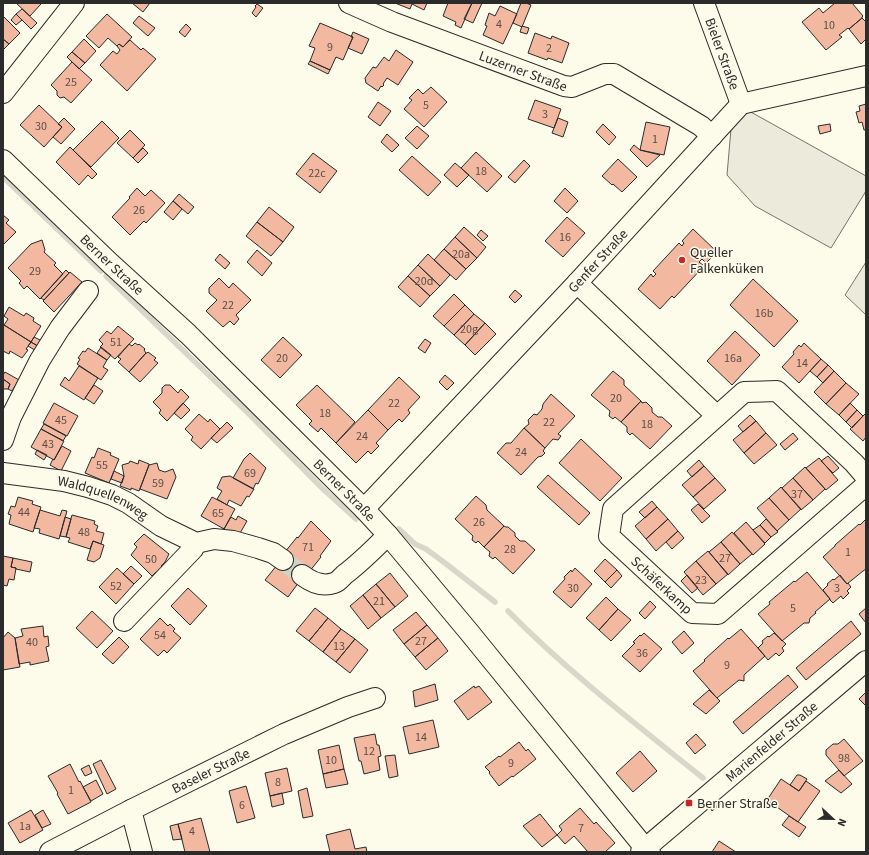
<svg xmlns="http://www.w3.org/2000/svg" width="869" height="855" font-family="'Source Sans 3',sans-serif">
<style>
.green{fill:#ecebdb;stroke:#74746e}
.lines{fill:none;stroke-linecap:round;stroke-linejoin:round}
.stream{stroke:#d8d7c9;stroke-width:5.5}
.building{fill:#f2b8a0;stroke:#2b2b2b}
.minor-tunnel{stroke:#d3d1c4;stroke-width:20;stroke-dasharray:20 10;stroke-linecap:butt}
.minor-casing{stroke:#2b2b2b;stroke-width:22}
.minor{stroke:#fdfbea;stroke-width:20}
.poi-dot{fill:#c62828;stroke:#fdfbea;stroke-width:1.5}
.labels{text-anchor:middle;stroke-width:3;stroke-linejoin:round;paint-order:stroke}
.number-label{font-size:12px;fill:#5d4e48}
.street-label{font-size:14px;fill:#2b2b2b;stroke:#fdfbea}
.poi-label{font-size:14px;fill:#2b2b2b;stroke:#fdfbea;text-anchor:start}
</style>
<rect width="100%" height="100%" fill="#fdfbea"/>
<path class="green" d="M749 111 866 176V191L831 248 755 206 727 175 731 129Z
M866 262V315L845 295Z"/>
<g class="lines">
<path class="stream" d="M3 177 101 271
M106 276 247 412 322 488 356 519
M399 529 415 544 426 549 445 563 495 602
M508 611C568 672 637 725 703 778"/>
</g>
<path class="building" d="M16 3H39L41 4 30 16Z
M132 3H150L143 12Z
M395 3H427L424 10 412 4 410 9Z
M448 3H472L461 28 455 25 456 22 443 16Z
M472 3H482L473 23 464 19Z
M521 3H526L531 5 522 27 513 23Z
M835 3H852L863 16 862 17V18L849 29 848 28 839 35 842 37 826 50 802 22 819 8 823 13Z
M257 4 263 8 256 17 252 13 256 7 255 6Z
M500 6 517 14 503 44 483 35 487 26 485 25 489 13 495 16Z
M22 9 37 23 31 29 16 14Z
M16 14 22 20 16 25 11 20Z
M107 14 132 37 123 47 119 44 117 46 108 38 99 48 86 36Z
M3 16 20 33 9 44 3 39Z
M139 16 155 28 148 36 133 23Z
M862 18 866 22V39L861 44 849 29Z
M320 23 353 37 343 60 336 57 330 70 310 61 315 48 309 46Z
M186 24 191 29 185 37 179 32Z
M522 26 529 28 527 34 520 32Z
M353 32 369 39 362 54 348 48 353 37H351Z
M535 33 551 39 552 36 569 43 562 63 548 58 547 60 528 53Z
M3 39 9 44 3 50Z
M84 39 96 51 85 63 72 52Z
M130 40 141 50 143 48 156 59 127 91 100 65 113 51 117 54 120 50 117 46 119 44 123 47Z
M396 50 413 62 398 85 387 78 383 84 384 85 382 87 381 86 378 91 366 83 365 78 373 67 376 68 384 57 389 61Z
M72 52 85 63 79 69 67 57Z
M310 61 330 70 328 74 308 64Z
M72 62 92 80 71 103 64 97 60 98 57 95V91L51 85Z
M431 87 447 102 424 127 404 109 412 100 409 98 418 89 423 94Z
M535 100 561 109 554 128 528 119Z
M378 102 391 111 380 126 368 117Z
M866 104V130H864L862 122 859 123 856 112 860 111 859 106Z
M39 105 62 127 44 147 20 125Z
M64 118 75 129 61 144 53 137 62 127 58 124Z
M558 118 568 122 563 137 552 133Z
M102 121 119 138 91 167 73 150Z
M646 122 670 127 664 155 640 150Z
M603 124 616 137 609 145 596 132Z
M830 124 831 131 820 134 818 126Z
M417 126 429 136 417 149 405 138Z
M130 130 145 145 133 158 117 143Z
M387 134 399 145 392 152 381 142Z
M634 145 640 150 660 155 647 167 630 150Z
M70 147 97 174 92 179 88 175 79 185 56 162Z
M143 148 148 153 138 163 133 158Z
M476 152 502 176 487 192 461 168Z
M313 153 337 171 320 193 296 174Z
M412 156 441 182 428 196 399 170Z
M618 159 637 177 622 192 613 184 612 185 602 176Z
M524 160 530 166 515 183 508 177Z
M455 163 469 175 457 187 444 175Z
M137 188 145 196 151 190 165 203 146 223 144 221 130 235 112 217 130 198 129 197Z
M565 188 578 201 567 213 554 201Z
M179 194 194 207 188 214 173 201Z
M173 201 182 209 173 220 164 212Z
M269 207 294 227 283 242 257 222Z
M3 215 9 220 6 223 16 232 3 245Z
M567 217 585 233 563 257 545 241Z
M257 222 283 242 271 256 246 236Z
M464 227 486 247 477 258 455 237Z
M693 229 717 252 706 263 702 259 699 262 704 266 674 298 672 296 660 309 638 289 651 274 653 277 656 274 653 271 679 243 682 246 684 243 682 241Z
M481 230 488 236 483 241 477 235Z
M455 237 477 258 466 269 444 249Z
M42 240 45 250 44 252 56 263 54 265 63 274 40 299 27 286 24 289 19 283 21 281 8 268 31 244Z
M444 249 466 269 456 280 434 260Z
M257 250 272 263 262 276 247 262Z
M220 254 230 263 225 269 215 260Z
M428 254 450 275 440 286 418 265Z
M418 265 440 286 430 296 408 276Z
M66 270 69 273 44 300 41 298Z
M70 272 82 282 54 312 43 301Z
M408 276 430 296 420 307 398 287Z
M219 278 229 288 233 283 251 300 236 315 239 319 234 325 230 321 223 327 206 311 217 300 209 293V288Z
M753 279 798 321 774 347 730 305Z
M515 290 522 296 515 303 509 297Z
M454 294 465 305 444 326 433 316Z
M465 305 474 314 454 335 444 326Z
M9 307 24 316 26 313 34 318 33 321 41 326 31 342 4 325 8 319 4 316Z
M474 314 485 323 465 345 454 335Z
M485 323 496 334 475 355 465 345Z
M4 325 31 342 26 349 28 350 22 358 10 351 9 354 3 351V327Z
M118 326 134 339 115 359 100 347 103 344 99 340 107 331 111 334Z
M735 331 760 355 732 385 707 361Z
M34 337 44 342 41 348 31 342Z
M283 337 302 355 280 378 261 360Z
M425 339 431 343 425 353 418 348Z
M31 342 41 348 38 352 28 346Z
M135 343 138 345 139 344 145 349 144 350 146 353 129 372 118 362 121 359 118 357 129 344 132 346Z
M804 343 821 359 799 383 782 367 794 354 793 352 799 345 801 347Z
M101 347 111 355 107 360 97 353Z
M88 348 107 360 103 367 108 370 101 380 77 364 80 359 78 358 83 351 85 352Z
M148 352 156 358 154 360 158 363 140 382 129 372 146 353H147Z
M821 359 828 365 817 377 810 371Z
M828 365 834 371 823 383 817 377Z
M79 366 98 378 84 400 60 385 65 377 69 381Z
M613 371 624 380V385L641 401 621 422 615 417 613 419 609 416 610 411 591 395Z
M834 371 846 383 826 404 814 392Z
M5 372 19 380 12 391 8 389 10 384 3 379V375Z
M445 375 454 383 447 390 439 382Z
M399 377 420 397 408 410 410 413 402 422 399 419 388 430 368 410Z
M3 379 10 384 8 389H3Z
M846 383 859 394 839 415 826 404Z
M94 385 103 391 94 404 85 398Z
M165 385H170L178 393 181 389 189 397 167 421 159 413 161 410 153 402 162 393V388Z
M317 385 355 422 336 443 321 428 318 432 309 424 312 421 296 405Z
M551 394 575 416 558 434 561 436 558 440 553 439 545 448 524 428 529 424 528 420 534 414 537 415 542 409 543 404Z
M641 401 642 403 646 402 652 408V412L658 417H662L672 426 650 449 632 433 630 435 627 432V427L621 422Z
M54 403 78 416 67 436 43 423Z
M183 403 190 410 181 419 174 413Z
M850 403 857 410 846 422 839 415Z
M368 410 388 430 376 443 379 446 371 454 368 451 356 463 336 443Z
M857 410 863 416 852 428 846 422Z
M866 413V437L863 441 850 429Z
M199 414 208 422 210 419 220 429 201 449 191 440 193 437 185 429Z
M750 415 756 421 743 432 738 426Z
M756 421 766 433 744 453 733 440Z
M227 422 233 428 217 443 211 438Z
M44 424 66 436 63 441 41 429Z
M524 428 545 448 543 451 545 453 542 456 538 457 521 475 497 453 506 443H511Z
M41 429 64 441 54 460 31 447Z
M766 433 777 445 754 464 744 453Z
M793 433 798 439 785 450 780 444Z
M581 439 622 478 600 501 559 463Z
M62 446 71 451 61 471 50 465 53 459 54 460Z
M98 448 111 453 110 455 119 459 109 483 85 473 92 457 94 458Z
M37 450 47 455 44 460 35 454Z
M250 453 266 468 258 484 256 483 253 489 233 478 244 459Z
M828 456 839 468 833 473 821 461Z
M819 458 838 480 826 490 806 468Z
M139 460 149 464V465L139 491 131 488V490L120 486 124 476 122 465 129 463 130 461 138 464Z
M699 460 704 466 692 477 687 471Z
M157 463 159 470 165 472 173 469 176 477 167 499 140 489 149 465Z
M704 466 715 478 693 497 682 485Z
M805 467 825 489 813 500 793 478Z
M114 471 124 476 122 483 111 479Z
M548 475 590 513 579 525 537 487Z
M230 476 254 489 249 497 247 496 241 506 229 500 227 505 217 499 222 491 217 488 222 477Z
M715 478 726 490 704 509 693 497Z
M793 478 813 500 801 510 782 488Z
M781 487 801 509 789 520 769 498Z
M476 496 486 505 487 510 504 526 484 547 478 541 476 543 472 540 473 536 455 519Z
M18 497 33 501 32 504 41 507 33 532 9 524 11 515 8 514 11 506 15 507Z
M212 497 235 509 224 529 201 516Z
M769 498 789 520 777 531 757 508Z
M652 501 657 507 645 518 639 512Z
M698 504 710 516 702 523 691 510Z
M657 507 668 519 646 539 635 526Z
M40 510 60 516 62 510 67 511 59 539 39 533 40 529 34 528Z
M72 515 95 521 94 524 98 526 96 531 104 533 101 544 93 541 90 549 68 542 70 538 66 537Z
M238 516 247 521 239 535 223 533V528L224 529 231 517 236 520Z
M65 517 71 519 66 537 60 536Z
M668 519 678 531 656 551 646 539Z
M766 519 778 532 771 537 760 525Z
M866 519V569L863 571 847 584 823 557 835 546V545L859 524 860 525Z
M311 521 331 541 320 556 321 557 309 572 285 552 297 537 298 538Z
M746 522 765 544 753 555 734 533Z
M760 525 771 537 765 543 753 530Z
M504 526 506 527H508L515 533V536L520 541H525L535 550 513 574 495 557 493 559 489 556 490 552 484 547Z
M678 531 684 538 672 549 666 542Z
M732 532 752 554 740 564 721 542Z
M144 534 169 554 165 562 161 566 167 572 162 578 156 572 152 576 131 555 137 547 134 544Z
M93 541 104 545 100 558 94 562 87 560Z
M721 542 740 564 728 575 709 552Z
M708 551 728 574 716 584 696 561Z
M288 555 306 570 297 580 278 566Z
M3 556 13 558 11 567 16 568 14 580 9 579 7 586 3 585Z
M13 558 32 562 30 572 16 569V568L11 567Z
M605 559 617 570 605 582 594 571Z
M696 561 716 584 703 595 684 572Z
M277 565 299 582 288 597 265 580Z
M131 566 142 576 134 584 123 574Z
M117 568 134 584 116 604 99 587Z
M575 568 592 584 571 608 553 592 565 579 564 577 571 570 572 572Z
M617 570 622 576 611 588 605 582Z
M807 572 830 599 815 612 816 613 810 618 809 623H804L782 641 758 614 770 604 769 602 794 581 795 582Z
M390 573 408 596 395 607 376 584Z
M687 575 698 588 692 593 681 581Z
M840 575 847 584 848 583 851 587 847 591 849 593 843 599 841 596 833 603 830 600V599L823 590 828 585 827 584 833 579 834 580Z
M376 584 395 607 381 618 363 595Z
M188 588 207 606 190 625 171 606Z
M363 595 381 618 368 629 350 606Z
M606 597 618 609 599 630 586 618Z
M650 601 656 607 645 619 639 613Z
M315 608 328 618 309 641 296 631Z
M866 608V623L859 614Z
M618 609 631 620 611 641 599 630Z
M92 611 113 631 97 648 76 628Z
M416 612 427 625 404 644 393 630Z
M160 618 168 626 170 624 175 629 173 631 181 638 167 653 164 650 158 656 140 639Z
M328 618 341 629 323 652 309 641Z
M851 621 861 634 806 680 796 668Z
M427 625 438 638 415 657 404 644Z
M43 626 44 637 48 636 49 646 46 647 49 661 30 665V662L19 664 15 638 23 636 21 629Z
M341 629 355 639 336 662 323 652Z
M741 629 765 656 744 675V681L739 680 717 698 693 671 705 661 704 660 728 638 729 639Z
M684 631 694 643 682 654 672 642Z
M8 632 15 638 20 667 3 670V638Z
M644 633 662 649 640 672 622 656 635 643 633 642 640 635 641 636Z
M774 633 786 644 782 648 784 651 779 656 776 653 768 660 758 648 763 643 762 641 768 636 769 637Z
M119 637 129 647 113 664 102 654Z
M438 638 448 651 426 670 415 657Z
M355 639 368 650 350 673 336 662Z
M788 675 798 687 743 734 733 722Z
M435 684 438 700 415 707 413 691Z
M474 686 475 688 479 686 492 702 468 720 454 701Z
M709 690 720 701 706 714 693 704Z
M866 692V706L859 699Z
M433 720 439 747 409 754 403 727Z
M375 734 377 745H379L381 756 378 757 380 770 364 774 361 761H359L354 738Z
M696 734 706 745 695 754 686 743Z
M844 739 863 761 844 776 826 755V750L833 744H838Z
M519 742 526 751 528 749 536 759 513 777 512 776 499 786 489 773 490 772 485 767 499 756 500 757Z
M339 745 344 769 323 774 318 750Z
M640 751 657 771 633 792 616 773Z
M395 755 398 776 389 778 385 756Z
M101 760 116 789 107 794 93 764Z
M70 764 79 782 80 781 91 802 68 814 57 794 58 793 48 776Z
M89 765 92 773 85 776 81 769Z
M287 768 292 791 270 796 265 773Z
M344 769 348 784 326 788 323 774Z
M839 770 852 784 841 793 825 781Z
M797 775H800L807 779 799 791 790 785Z
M781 779 799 791 806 781 820 791 798 822 767 800Z
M96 780 103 794 91 801 83 787Z
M246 786 255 818 237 823 229 791Z
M307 788 313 816 303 818 298 791Z
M282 793 284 804 272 807 270 796Z
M719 800 721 803 712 811 710 808Z
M580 808 594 824 596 822 615 843 605 852H588L574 836 565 844 557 835 562 830 559 826Z
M31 810 43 830 20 843 8 823Z
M43 810 51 824 42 828 35 815Z
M540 814 557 835 542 847 523 826Z
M789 816 806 827 799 837 782 825Z
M201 818 210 852H185L178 824Z
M178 824 182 839 173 840 170 826Z
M350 829 355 849 366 847 367 852H330L326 835Z
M719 841 736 852H712Z"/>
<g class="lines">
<path class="minor-tunnel" d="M283 560 302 575"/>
<defs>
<g id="minor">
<path id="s1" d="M349 3 392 22 564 86 572 87 605 74H614L701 126 712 136"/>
<path id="s2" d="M704 3 741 104"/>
<path d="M3 93 74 3"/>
<path id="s3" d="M3 160 111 264 188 334 364 509 388 535 469 632 645 848 650 852"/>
<path d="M577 283 717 416"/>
<path d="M3 440 11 417 40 360 60 328 88 291"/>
<path id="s4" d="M3 473 64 481 88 487 112 495 128 503 161 526 196 543 214 539 233 541 258 548 273 553 283 560"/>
<path id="s5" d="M866 477 854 463 777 391 744 392 613 509 609 536 692 613 718 614 866 485"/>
<path id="s6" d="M364 509 577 283 741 104 866 76"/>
<path d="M302 575C311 582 322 587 334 583 338 582 341 578 344 575 360 563 374 549 388 535"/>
<path d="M124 621 193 549 196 543"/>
<path d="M131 810 142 852"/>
<path id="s7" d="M50 852 131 810 284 734 348 707 375 698"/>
<path id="s8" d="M641 852 866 661"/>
</g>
</defs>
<use href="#minor" class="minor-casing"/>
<use href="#minor" class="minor"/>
</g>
<g class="poi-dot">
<circle cx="682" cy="260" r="4"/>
<rect x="685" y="799" width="8" height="8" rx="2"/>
</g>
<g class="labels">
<g class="number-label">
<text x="499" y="28">4</text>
<text x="829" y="29">10</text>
<text x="330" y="51">9</text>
<text x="549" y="52">2</text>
<text x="71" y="86">25</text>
<text x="426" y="109">5</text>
<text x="545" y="118">3</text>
<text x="41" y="130">30</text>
<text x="655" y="143">1</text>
<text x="481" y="175">18</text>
<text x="317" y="177">22c</text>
<text x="139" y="214">26</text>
<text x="565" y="241">16</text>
<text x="461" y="258">20a</text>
<text x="35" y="275">29</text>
<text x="424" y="285">20d</text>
<text x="228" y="309">22</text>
<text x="764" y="317">16b</text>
<text x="469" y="333">20g</text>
<text x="116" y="346">51</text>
<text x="282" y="362">20</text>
<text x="733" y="362">16a</text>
<text x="802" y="367">14</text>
<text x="616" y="402">20</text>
<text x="394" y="407">22</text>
<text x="325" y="417">18</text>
<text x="61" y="424">45</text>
<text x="549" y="426">22</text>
<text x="647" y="428">18</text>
<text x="362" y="440">24</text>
<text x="48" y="448">43</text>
<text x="521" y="456">24</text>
<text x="102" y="469">55</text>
<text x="250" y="477">69</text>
<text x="158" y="487">59</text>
<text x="797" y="498">37</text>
<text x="24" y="516">44</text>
<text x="218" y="517">65</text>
<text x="479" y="526">26</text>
<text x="84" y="536">48</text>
<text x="308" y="551">71</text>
<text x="510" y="553">28</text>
<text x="848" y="556">1</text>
<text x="725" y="562">27</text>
<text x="151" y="563">50</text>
<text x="701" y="584">23</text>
<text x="116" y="590">52</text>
<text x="573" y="592">30</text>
<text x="837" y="592">3</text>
<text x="379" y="605">21</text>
<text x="793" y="612">5</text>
<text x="160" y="639">54</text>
<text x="421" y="645">27</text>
<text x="32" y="646">40</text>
<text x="339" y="650">13</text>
<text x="642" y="657">36</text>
<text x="727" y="669">9</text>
<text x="421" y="741">14</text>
<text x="369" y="755">12</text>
<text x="844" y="762">98</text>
<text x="331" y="764">10</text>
<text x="511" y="767">9</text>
<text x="278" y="786">8</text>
<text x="71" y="794">1</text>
<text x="242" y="809">6</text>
<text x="25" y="830">1a</text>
<text x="581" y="832">7</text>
<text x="192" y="835">4</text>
</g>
<g class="street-label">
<text dy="5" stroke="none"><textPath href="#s2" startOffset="54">Bieler Straße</textPath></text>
<text dy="5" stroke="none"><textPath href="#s1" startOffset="187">Luzerner Straße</textPath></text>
<text dy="5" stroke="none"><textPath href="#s6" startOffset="341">Genfer Straße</textPath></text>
<text dy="5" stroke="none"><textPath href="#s3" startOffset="151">Berner Straße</textPath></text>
<text dy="5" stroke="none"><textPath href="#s3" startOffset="475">Berner Straße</textPath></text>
<text dy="5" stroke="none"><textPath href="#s4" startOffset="104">Waldquellenweg</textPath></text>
<text dy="5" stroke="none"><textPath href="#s5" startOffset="432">Schäferkamp</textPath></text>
<text dy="5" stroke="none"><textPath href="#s8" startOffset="171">Marienfelder Straße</textPath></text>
<text dy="5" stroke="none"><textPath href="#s7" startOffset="180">Baseler Straße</textPath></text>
</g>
<g class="poi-label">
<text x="690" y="257">Queller<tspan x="690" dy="16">Falkenküken</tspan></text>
<text x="697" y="808">Berner Straße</text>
</g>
</g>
<rect width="869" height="855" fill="none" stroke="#2b2b2b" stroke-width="8"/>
<g transform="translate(833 819) rotate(112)" stroke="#fdfbea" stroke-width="3" paint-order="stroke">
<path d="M0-3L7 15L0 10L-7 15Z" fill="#2b2b2b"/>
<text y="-6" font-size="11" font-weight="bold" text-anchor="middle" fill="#2b2b2b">N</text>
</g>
</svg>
